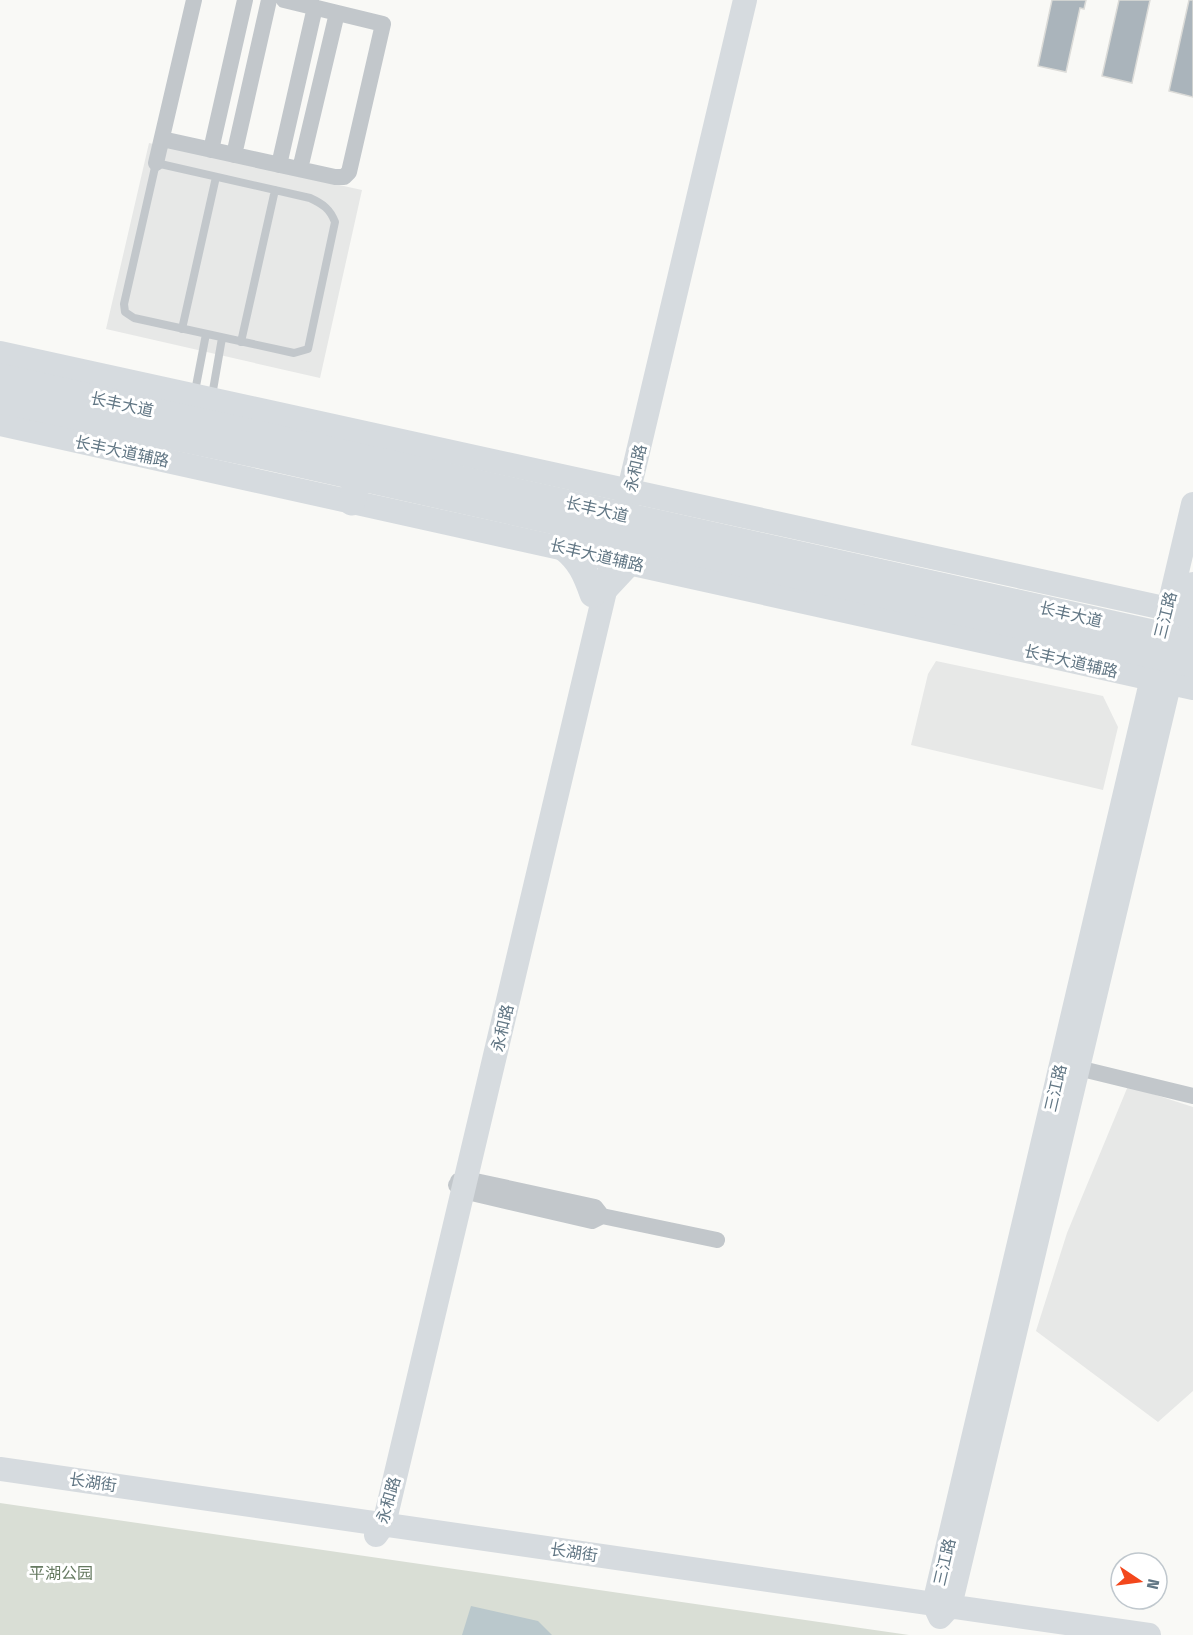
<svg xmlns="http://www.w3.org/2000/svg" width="1193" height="1635" font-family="'Fira Sans Condensed','Noto Sans SC',sans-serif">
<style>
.built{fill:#e7e8e7}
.green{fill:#d9ded5}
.water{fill:#bac8cc}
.building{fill:#aab4bb;stroke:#dbdbd8;stroke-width:1.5}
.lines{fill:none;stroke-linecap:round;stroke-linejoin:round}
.lane{stroke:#c2c7cb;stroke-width:8}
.street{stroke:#c2c7cb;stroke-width:16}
.secondary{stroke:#d6dbdf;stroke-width:24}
.primary{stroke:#d6dbdf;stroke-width:27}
.labels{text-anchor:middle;stroke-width:6;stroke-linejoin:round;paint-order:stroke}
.street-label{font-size:16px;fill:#617684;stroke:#fff}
.park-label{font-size:16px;fill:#667a61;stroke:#fff}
</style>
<rect width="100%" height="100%" fill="#f9f9f6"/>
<path class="built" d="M149 143 362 190 320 378 106 329Z
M936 661 1103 696 1118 727 1103 790 911 745 928 674Z
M1128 1086 1193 1107V1391L1158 1422 1036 1331 1067 1233Z"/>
<path class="green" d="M0 1503 909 1635H0Z"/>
<path class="water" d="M471 1606 538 1621 552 1635H462Z"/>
<path class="building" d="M1052 0H1086L1084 9 1080 8 1066 72 1038 66Z
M1119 0H1150L1132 83 1102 76Z
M1189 0H1193V97L1169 91Z"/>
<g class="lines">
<path class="lane" d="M156 163 310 198C323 204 330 209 335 222L308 349 294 353 134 318 125 312 124 304Z
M182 329 216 177
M241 342 275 190
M200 392 196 386 206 334
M208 394 213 390 222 338"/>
<path class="street" d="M162 139 335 177H344L349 172 383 24 284 0
M211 150 245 0
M234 155 269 0
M156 163 194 0
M279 165 315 7
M300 169 337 13
M1078 1068 1193 1096
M458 1181 466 1179 595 1207 602 1216
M456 1185 463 1191 592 1221 602 1216 717 1240"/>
<path class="secondary" d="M0 353 1182 612
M0 424 1193 688
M1193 504 934 1604 940 1617 950 1606 1193 584
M0 1469 1149 1635
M376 1535 384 1524 745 0"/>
<path class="primary" d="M0 377 1193 642
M0 400 269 457 1193 664
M352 502 357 477
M563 547C580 560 586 574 593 594
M606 587 648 542"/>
</g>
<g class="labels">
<g class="street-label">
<text transform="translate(122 404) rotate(12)" y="6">长丰大道</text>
<text transform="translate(122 451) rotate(12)" y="6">长丰大道辅路</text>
<text transform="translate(635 468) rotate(-77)" y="6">永和路</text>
<text transform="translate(597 509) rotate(13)" y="6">长丰大道</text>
<text transform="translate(597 555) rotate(13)" y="6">长丰大道辅路</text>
<text transform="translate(1071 614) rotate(13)" y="6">长丰大道</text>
<text transform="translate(1165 615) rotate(-76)" y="6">三江路</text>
<text transform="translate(1071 661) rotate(13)" y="6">长丰大道辅路</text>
<text transform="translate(502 1028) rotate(-77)" y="6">永和路</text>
<text transform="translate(1055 1088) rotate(-77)" y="6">三江路</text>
<text transform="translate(93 1482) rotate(8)" y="6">长湖街</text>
<text transform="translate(388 1500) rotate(-74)" y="6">永和路</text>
<text transform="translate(574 1552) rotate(8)" y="6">长湖街</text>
<text transform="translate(944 1562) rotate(-77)" y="6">三江路</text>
</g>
<g class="park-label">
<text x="61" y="1579">平湖公园</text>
</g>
</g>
<g transform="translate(1139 1581) rotate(103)"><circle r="28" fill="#ffffff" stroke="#c0c8ce" stroke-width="1.5"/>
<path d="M0-4.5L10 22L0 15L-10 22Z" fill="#f3471c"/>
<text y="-9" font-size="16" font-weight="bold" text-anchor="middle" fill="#617684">N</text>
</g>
</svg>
